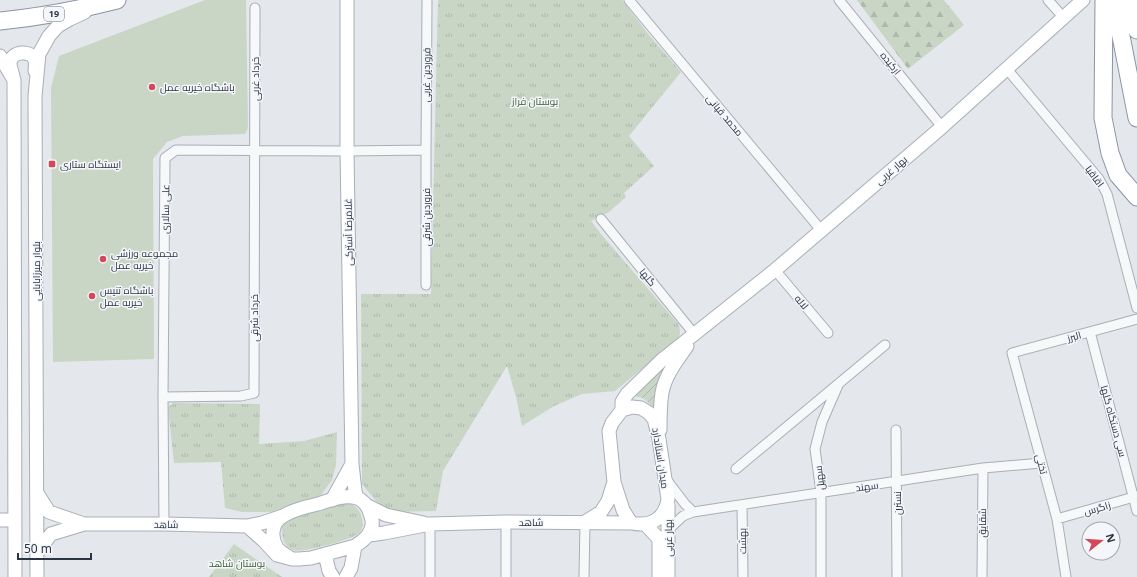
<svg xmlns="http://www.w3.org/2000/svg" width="1137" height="577" font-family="'Noto Sans',Cairo,sans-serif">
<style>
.grass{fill:url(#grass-tufts)}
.forest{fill:url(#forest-firs)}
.garden{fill:url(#garden-furrows)}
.pitch{fill:#c9d6c5}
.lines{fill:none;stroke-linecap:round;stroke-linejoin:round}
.street-casing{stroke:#a9aeb7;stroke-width:11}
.secondary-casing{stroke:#a9aeb7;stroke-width:15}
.highway-casing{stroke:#8b94a3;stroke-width:19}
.street{stroke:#f7f8fa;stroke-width:9}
.secondary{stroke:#fff;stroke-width:13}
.highway{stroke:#fff;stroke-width:17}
.poi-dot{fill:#d1495b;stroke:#f4f6f9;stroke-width:1.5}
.labels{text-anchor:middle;stroke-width:3;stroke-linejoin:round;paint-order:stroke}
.shield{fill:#f4f6f9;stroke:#676e7b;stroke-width:1}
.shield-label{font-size:9px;font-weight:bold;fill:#2b3445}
.street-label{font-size:10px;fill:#2b3445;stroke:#f4f6f9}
.poi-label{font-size:10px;fill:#2b3445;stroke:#f4f6f9;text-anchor:start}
.park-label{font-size:10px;fill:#3f6138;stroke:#f4f6f9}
</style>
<defs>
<pattern id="grass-tufts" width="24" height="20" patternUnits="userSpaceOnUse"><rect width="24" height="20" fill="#c9d6c5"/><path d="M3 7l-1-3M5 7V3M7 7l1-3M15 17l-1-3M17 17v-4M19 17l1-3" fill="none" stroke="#adb8ab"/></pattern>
<pattern id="forest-firs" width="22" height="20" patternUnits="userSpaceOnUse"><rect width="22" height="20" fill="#c9d6c5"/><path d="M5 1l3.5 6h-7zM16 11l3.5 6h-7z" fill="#adb8ab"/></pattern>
<pattern id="garden-furrows" width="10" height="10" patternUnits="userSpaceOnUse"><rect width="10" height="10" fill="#c9d6c5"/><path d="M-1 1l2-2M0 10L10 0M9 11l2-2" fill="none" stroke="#adb8ab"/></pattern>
</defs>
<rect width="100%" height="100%" fill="#e4e7ec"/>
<path class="grass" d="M438 0H622L649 35 681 72 629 136 654 166 624 193 626 197 609 212 591 221 601 234 679 325 680 332 679 338 615 391 582 394 554 406 522 426 516 397 507 366 443 471 436 511 392 512 376 501 362 484 361 294H431Z
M174 403 260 404 259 444 304 441 337 432 336 465 332 480 321 495 313 501 278 512H242L225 508 221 462 174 463 168 407Z
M344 503C346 504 350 503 353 505 361 509 366 524 360 532 355 539 314 549 304 550 299 551 293 551 289 548 282 543 282 533 282 525L288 519Z
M234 544 282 577H283H209Z"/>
<path class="forest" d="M857 0H944L964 25 908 69Z"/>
<path class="garden" d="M680 350 656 410 643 398 630 395Z"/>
<path class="pitch" d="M205 0H246L248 128 245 134 183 136 167 142 153 159 154 359 53 362 51 88 59 56Z"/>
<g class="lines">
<defs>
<path id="street" d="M629 0 821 230
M839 0 942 127
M1048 0 1063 17
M1007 69 1099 179 1107 194 1137 308
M601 219 695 335
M775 270 828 333
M426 285V150L427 0
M1090 332 1137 511
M163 397 241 396 254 393 255 8
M896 430 897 577
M736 469 885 345
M666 479 685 504 693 512
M742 505 743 577
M1057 519 1137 496
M164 524 163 397 165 158 176 150 347 151 426 150
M430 524V577
M668 530 683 516 693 512 983 468 1041 463
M506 577V522
M584 577 585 522
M821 577V492L815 449 822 422 839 383
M982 577 983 468
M1066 577 1057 519 1012 353 1137 319"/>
<path id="secondary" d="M347 0V151L352 464 355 491 357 498
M0 56 14 80 15 577
M13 76C12 72 10 67 10 63 11 51 32 49 35 61 36 64 35 68 35 71
M632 407 641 408 649 413 654 419 659 439 668 499C665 519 651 527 631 523L623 510 614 482 609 431 612 423 622 410Z
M622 410V402L627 394 663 359 775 270 942 127 1083 0
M660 430C660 418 660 405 662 393 665 375 677 361 687 346
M37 493 49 512 84 524
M332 500 352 464
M366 505 386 515 424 523
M668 505V577
M0 520H15
M585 522 601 512 608 501 614 482
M645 524 659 539V577
M247 526 264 541 277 555 292 559H299L311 558 355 546C365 540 374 532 372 520 370 511 366 501 357 498 345 494 330 500 318 504 309 506 291 511 283 516 272 522 270 537 277 548 280 552 287 556 292 559
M369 535 384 533 430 524 506 522 631 523
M37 553 51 534 84 524H164L247 526 262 523 283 516
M325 554 329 571 333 577
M37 577 35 96 39 54 49 36 58 26 70 19 85 12
M346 577 351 568 355 546"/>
<path id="highway" d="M1104 0 1103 118 1110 153 1118 175 1137 197
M1114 0 1137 118
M1130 0 1137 30
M0 21C40 17 78 10 117 0"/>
</defs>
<use href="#street" class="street-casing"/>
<use href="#secondary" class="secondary-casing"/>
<use href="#highway" class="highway-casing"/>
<use href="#street" class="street"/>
<use href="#secondary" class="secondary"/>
<use href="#highway" class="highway"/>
</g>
<g class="poi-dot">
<circle cx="152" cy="87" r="4"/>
<rect x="48" y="160" width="8" height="8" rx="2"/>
<circle cx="103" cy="259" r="4"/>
<circle cx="92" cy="296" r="4"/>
</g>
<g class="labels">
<rect class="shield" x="44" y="7" width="20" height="14" rx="3"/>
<g class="shield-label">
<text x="54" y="17">19</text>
</g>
<g class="street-label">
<text transform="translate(891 63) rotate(51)" y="4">ارکیده</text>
<text transform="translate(426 75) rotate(-89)" y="4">فروردین غربی</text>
<text transform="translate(255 79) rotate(-90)" y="4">خرداد غربی</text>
<text transform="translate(725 115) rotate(50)" y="4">محمد قپانی</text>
<text transform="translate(891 170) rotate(-41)" y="4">بهار غربی</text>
<text transform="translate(1095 176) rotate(54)" y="4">اقاقیا</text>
<text transform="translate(165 209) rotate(-89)" y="4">علی سالاری</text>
<text transform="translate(426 217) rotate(-90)" y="4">فروردین شرقی</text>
<text transform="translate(348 232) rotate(-91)" y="4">غلامرضا آسترکی</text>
<text transform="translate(36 271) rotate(-90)" y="4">بلوار میرزابابایی</text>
<text transform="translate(648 277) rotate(51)" y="4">گلها</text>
<text transform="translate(802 302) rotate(50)" y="4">لاله</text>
<text transform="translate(254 318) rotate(-90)" y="4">خرداد شرقی</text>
<text transform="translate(1074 336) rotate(-15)" y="4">البرز</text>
<text transform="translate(1114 421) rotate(75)" y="4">سی دستگاه گلها</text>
<text transform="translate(661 458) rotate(81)" y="4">میدان استاندارد</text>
<text transform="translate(1042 464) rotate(75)" y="4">تختی</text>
<text transform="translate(819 478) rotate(-97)" y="4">سهیل</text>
<text transform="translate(867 486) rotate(-7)" y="4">سهند</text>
<text transform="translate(897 503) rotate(-90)" y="4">نسترن</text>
<text transform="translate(1097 508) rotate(-16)" y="4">زاگرس</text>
<text x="531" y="526">شاهد</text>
<text transform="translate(982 523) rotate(-89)" y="4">شقایق</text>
<text transform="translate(166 524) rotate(1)" y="4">شاهد</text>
<text transform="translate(668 538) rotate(-91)" y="4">بهار غربی</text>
<text transform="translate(742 541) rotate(-91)" y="4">بهشت</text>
</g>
<g class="poi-label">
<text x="160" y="91">باشگاه خیریه عمل</text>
<text x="60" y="168">ایستگاه ستاری</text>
<text x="111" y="257">مجموعه ورزشی<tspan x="111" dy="12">خیریه عمل</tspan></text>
<text x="100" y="294">باشگاه تنیس<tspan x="100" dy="12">خیریه عمل</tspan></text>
</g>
<g class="park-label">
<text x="535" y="105">بوستان فراز</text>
<text x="237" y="567">بوستان شاهد</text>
</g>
</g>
<g transform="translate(1101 541) rotate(73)"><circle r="19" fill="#f4f6f9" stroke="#a4a8b1"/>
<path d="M0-3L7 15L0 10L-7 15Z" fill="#d1495b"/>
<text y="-6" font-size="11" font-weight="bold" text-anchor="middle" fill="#2b3445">N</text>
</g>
<path d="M18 553v6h73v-6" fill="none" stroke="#2b3445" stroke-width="2"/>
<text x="24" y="553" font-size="12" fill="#2b3445" stroke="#f4f6f9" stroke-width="3" paint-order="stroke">50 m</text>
</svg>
